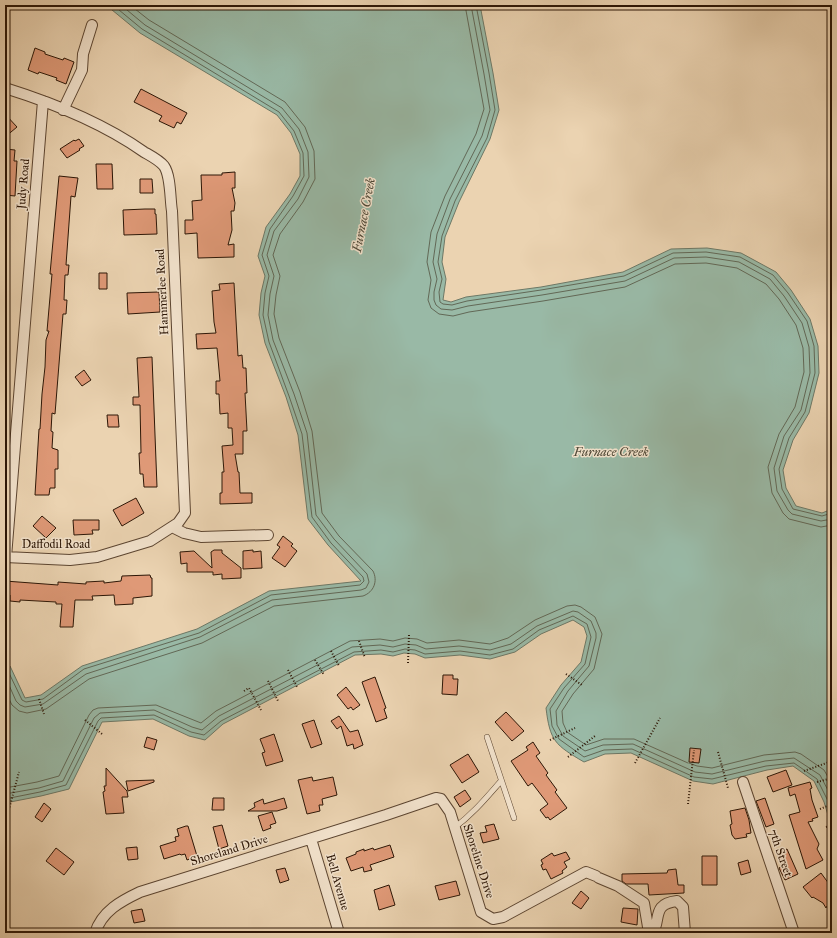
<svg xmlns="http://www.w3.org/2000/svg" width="837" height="938" font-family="'IM FELL Great Primer',serif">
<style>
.water{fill:#99b9a6;stroke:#6d7866}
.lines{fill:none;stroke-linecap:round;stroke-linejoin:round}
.shore{stroke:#626856;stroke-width:1}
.building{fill:#df9977;stroke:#2c1606}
.lane-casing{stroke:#5c4531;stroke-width:6}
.street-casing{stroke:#5c4531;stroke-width:12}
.path{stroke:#2c1606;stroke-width:2;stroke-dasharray:1 2;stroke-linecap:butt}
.lane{stroke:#f2e2cc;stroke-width:5}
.street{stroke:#f2e2cc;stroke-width:10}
.labels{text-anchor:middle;stroke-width:3;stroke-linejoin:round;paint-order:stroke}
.street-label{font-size:12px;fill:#2c1606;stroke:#f2e2cc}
.water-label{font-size:13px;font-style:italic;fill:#4d4736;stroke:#f2e2cc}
</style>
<rect width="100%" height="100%" fill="#ebd3b1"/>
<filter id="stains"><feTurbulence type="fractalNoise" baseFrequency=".005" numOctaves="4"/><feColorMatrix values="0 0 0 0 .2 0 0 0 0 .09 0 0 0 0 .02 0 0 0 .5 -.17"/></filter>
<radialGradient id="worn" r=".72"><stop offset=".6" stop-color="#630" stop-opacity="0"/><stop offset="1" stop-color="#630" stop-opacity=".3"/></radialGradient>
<path class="water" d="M106 5H480L493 73 499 110 490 139 459 202 445 237 442 262 446 279 443 300 451 302 466 297 541 287 623 272 671 249 707 248 741 253 776 272 791 290 810 319 818 346 819 373 809 413 793 440 783 470 786 488 796 506 822 513 832 509V828L824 802 814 781 793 766 767 770 713 784 693 781 631 753 605 754 584 762C555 745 550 741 546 708L561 685 581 662 587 636 584 627 573 620 541 634 515 652 490 659 460 655 425 658 415 654 404 653 393 656 381 654 355 655 223 724 205 740 189 736 153 719 102 722 69 789 41 796 5 803V666H10L25 698 41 695 82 666 197 629 269 591 361 581 328 545 308 519 298 435 286 397 265 343 259 315 261 293 265 276 258 256 266 227 290 194 300 176V154L291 133 277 115 140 33Z"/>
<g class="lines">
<path class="shore" d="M465 5 484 109 476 134 445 196 431 232 427 262 431 280 428 300 431 308 439 314 453 316 469 312 543 301 625 287 675 264 706 263 737 268 766 284 779 299 796 325 803 348 804 372 795 407 779 434 768 467 772 493 783 513 789 519 821 527 832 525
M471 5 484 74 490 110 482 136 450 199 437 234 433 262 437 279 434 292V300L436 305 441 309 452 310 468 306 542 295 625 281 674 258 706 257 739 262 770 279 784 296 802 323 809 347 810 373 801 410 784 436 774 468 777 491 788 510 792 514 821 521 832 519
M476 5 489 73 495 110 487 138 455 201 442 236 438 262 442 279 439 292 440 302 443 304 452 305 467 301 541 290 624 276 673 253 706 252 740 257 773 275 788 293 807 321 814 346 815 373 805 412 789 438 779 469 782 489 793 509 822 516 832 513
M5 670 8 671 22 700 26 702 43 699 84 669 199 633 271 595 360 585 364 581 363 577 331 543 312 517 302 434 289 396 269 342 263 315 265 293 269 276 262 255 270 229 293 196 304 176 303 153 294 131 279 112 142 29 113 5
M5 676 16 701 20 705 25 707 43 704 86 674 200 637 272 600 361 590 366 588 369 582 367 574 334 539 316 515 307 433 294 394 273 340 268 315 270 294 274 276 267 255 274 231 298 199 309 177 308 152 299 129 282 108 145 25 121 5
M5 691 12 705 19 711 27 713 46 709 89 679 202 643 274 606 363 596C374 592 378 581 373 571L339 536 322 513 312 431 300 392 279 338 274 314 276 295 280 276 273 255 280 234 303 202 315 179 314 151 305 127 285 102 149 20 130 5
M689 763 697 766 712 768 764 755 795 752 801 754 824 770 832 784
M5 788 37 782 59 776 89 715 93 710 98 708 156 705 201 723 216 711 350 641 380 639 393 641 405 638 417 639 427 643 459 640 490 644 508 638 535 620 567 606 575 605 581 607 595 617 602 634 594 669 573 694 562 711 563 723 567 732 586 745 604 739H634L688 763
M5 794 39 788 63 781 94 718 100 713 154 710 192 727 202 730 219 716 352 647 380 645 393 647 405 644 416 645 426 649 459 646 490 650 511 644 537 626 573 611 578 612 591 621 596 633V638L589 666 568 691 556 711 557 725 563 736 585 751 603 745 633 744 695 772 712 774 765 761 794 758 820 775 832 798
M5 799 40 792 66 785 98 721 101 718 154 715 191 732 204 735 221 721 354 652 381 650 393 652 405 649 415 650 425 654 460 651 490 655 513 649 539 630 573 616 587 624 591 637 585 664 564 688 550 709 552 726 559 739 584 757 604 750 632 749 694 777 712 779 766 766 794 763 817 779 828 801 832 814"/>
</g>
<path class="building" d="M35 48 45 52V54L63 60 64 58 74 62 66 84 56 80 57 78 39 72 38 74 28 70Z
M141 89 187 113 181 124 177 122 174 128 159 121 162 116 134 102Z
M5 114 17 127 5 137Z
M79 139 84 146 79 149 80 150 67 158 60 149 74 140 75 141Z
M5 149 15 150 14 161H17L15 196 5 195Z
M96 164H112L113 189H97Z
M235 172V188H232L235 203 234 211H231L232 230 228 245 234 244V257L198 258 197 233 185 234V220H193L192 201 202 200 201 175H222V173Z
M59 176 78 178 75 197 71 196 66 265H69L68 275H65L64 300H67L66 314H63L55 414 52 413 51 431 53 432 52 448 58 450V469H55V488H50L49 495H35L39 429H40L42 394 45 367 46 340 49 331H47L52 274H50Z
M140 179H152L153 193H140Z
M145 209H155V214H156L157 234 124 235 123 210Z
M99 273H107V289H99Z
M234 283 238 356 242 355 243 368H246L247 393H245L247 431H243V454H235L238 472H239L240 493H252V503L220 504V493H222V472H224L222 446 233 445 232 428H228V413L220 414 219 394H216V381H220L217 348 197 349 196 334 216 333 214 322 212 291 220 290 219 284Z
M159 292 160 312 128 314 127 293Z
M152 357 157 487H144L143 474H140L139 453H141L140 405H133V397H139L137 358Z
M84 370 91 380 82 386 75 377Z
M107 415H118L119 427H108Z
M136 498 144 513 122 526 113 510Z
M42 516 56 528 46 538 33 526Z
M73 520H99V530H92L93 534 74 535Z
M283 536 293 544 291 546 297 551 285 567 272 558 280 547 277 545Z
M214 550H222V553L241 568V578L222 579V574L213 575V572H187V563L181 564 180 552 194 551 212 568 211 552Z
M253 550V552L261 551 262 568 243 569V551Z
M150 575 151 578H152V596L133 598V604L115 605 114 595 92 596 93 600H75L73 627H60L62 604H56V602L20 600V602L10 601V595H5V581L58 585V582L86 584V582L104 581V583L121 581 122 576Z
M443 675H453V679H458L457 695 442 694Z
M375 677 386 708 384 709 387 718 376 722 362 682Z
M346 687 360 705 353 710 351 707 348 709 337 695Z
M506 712 524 731 512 741 495 722Z
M339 716 350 732 358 730 363 745 354 749 353 744 347 746 341 726 337 729 331 721Z
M314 720 322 744 311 748 302 724Z
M274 734 283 761 266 766 262 753 265 752 260 739Z
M147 737 157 740 154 750 144 747Z
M533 742 540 753 536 756 548 773 546 775 557 790 555 792 567 808 550 820 548 817 546 818 540 810 548 804 532 783 528 786 511 761 528 750 526 747Z
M690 748 701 749 699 763 689 762Z
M468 754 479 772 462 783 450 765Z
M106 768 127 791 128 797H122L124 813 106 814 103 792 105 791 104 786H106Z
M786 770 792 785 773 792 767 777Z
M312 777 313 781 333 777 337 795 322 799 323 805H319L320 811 307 814 298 780Z
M154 780V782L128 791 126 781Z
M810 782 812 788 810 789 812 800 818 817 812 819 813 821 808 822 819 844 817 849 823 860 806 869 789 815 800 812 795 794 790 796 788 788Z
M465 790 471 799 460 807 454 797Z
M213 798H224V810H212Z
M284 798 287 808 277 811H248L255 807 254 803 263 799 264 804Z
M765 798 774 824 766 827 756 801Z
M44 803 51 809 42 822 35 817Z
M745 808 749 820 751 833 746 834 747 837 735 839 732 835 730 825 732 824 730 811Z
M272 812 276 823 270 825 271 828 263 831 258 816Z
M494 824 499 839 483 843 480 833 487 832 485 826Z
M222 825 228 846 219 849 213 827Z
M186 826H188L197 856 187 860 185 854 181 855 180 854 164 859 160 846 176 841 175 837 179 836 177 829Z
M390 845 394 857 370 865 372 870 364 872 363 867 351 871 346 858 356 854V852L364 849V851L373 848 374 850Z
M137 847 138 859 128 860 126 848Z
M56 848 74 862 64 875 46 861Z
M787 849 798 874 785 880 779 868 782 866 777 853Z
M566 852 570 859 564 862 567 867 562 871 563 873 551 879 546 869 543 870 541 865 543 864 541 860 552 853 554 856Z
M702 856H717V885H702Z
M748 860 751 872 741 875 738 863Z
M285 868 289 880 280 883 276 870Z
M676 869 678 885H684V893L649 895 648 884H626L622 881V874L667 873 668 870Z
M821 873 832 888V909L827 906 826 908 823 903 813 897 812 898 803 887Z
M456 881 460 895 439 900 435 886Z
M389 885 395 905 379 910 374 890Z
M581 891 589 898 581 909 572 903Z
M623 908 638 909 637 925 621 922Z
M142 909 145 921 134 923 131 911Z"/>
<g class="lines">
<defs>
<path id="lane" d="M487 737 514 818
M454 828C473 814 486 798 501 781"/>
<path id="street" d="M5 88C53 103 103 123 144 152 151 156 159 160 164 166 171 176 170 200 172 211L185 513 178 523 150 541 97 557 70 560 5 557
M63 110 82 70 83 54 92 25
M172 527 184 533 201 537 268 535
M6 557 43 101
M743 782 794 933
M311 839 339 933
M599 878 618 886 644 903 649 933
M95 933C102 911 121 901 140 892L386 815 436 798 441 799 450 812 481 912 493 919 503 917 586 872 596 876
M653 933C661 918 652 904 677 901L683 907 685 933"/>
</defs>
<use href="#lane" class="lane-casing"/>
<use href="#street" class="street-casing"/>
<path class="path" d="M359 641 365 658
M331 651 339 666
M315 660 324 675
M408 663 409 635
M288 670 297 687
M566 674 582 685
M268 681 278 701
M244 691 249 688 261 710
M39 699 44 714
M85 720 102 734
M550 740 575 728
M718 752 728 788
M568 757 595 736
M635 763 660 718
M804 771 832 761
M817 782 832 778
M688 804 694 750
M820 809 832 804
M8 813 19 772
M826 827 832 825"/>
<use href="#lane" class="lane"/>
<use href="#street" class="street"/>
</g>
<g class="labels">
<g class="street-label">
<text transform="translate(23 184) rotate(-85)" y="4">Judy Road</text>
<text transform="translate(162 292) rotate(-93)" y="4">Hammerlee Road</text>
<text x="56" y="548">Daffodil Road</text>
<text transform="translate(229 850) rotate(-17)" y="4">Shoreland Drive</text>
<text transform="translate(781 853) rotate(71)" y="4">7th Street</text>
<text transform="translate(479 861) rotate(72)" y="4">Shoreline Drive</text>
<text transform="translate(338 882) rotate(74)" y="4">Bell Avenue</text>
</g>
<g class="water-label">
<text transform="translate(363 215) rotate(-79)" y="5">Furnace Creek</text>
<text x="611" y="456">Furnace Creek</text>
</g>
</g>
<rect width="837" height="938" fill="none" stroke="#ebd3b1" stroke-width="20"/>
<rect x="6" y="6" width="825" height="926" fill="none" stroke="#2c1606" stroke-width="2"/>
<rect x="10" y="10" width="817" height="918" fill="none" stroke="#2c1606"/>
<rect width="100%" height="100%" filter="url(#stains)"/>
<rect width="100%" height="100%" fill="url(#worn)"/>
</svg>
